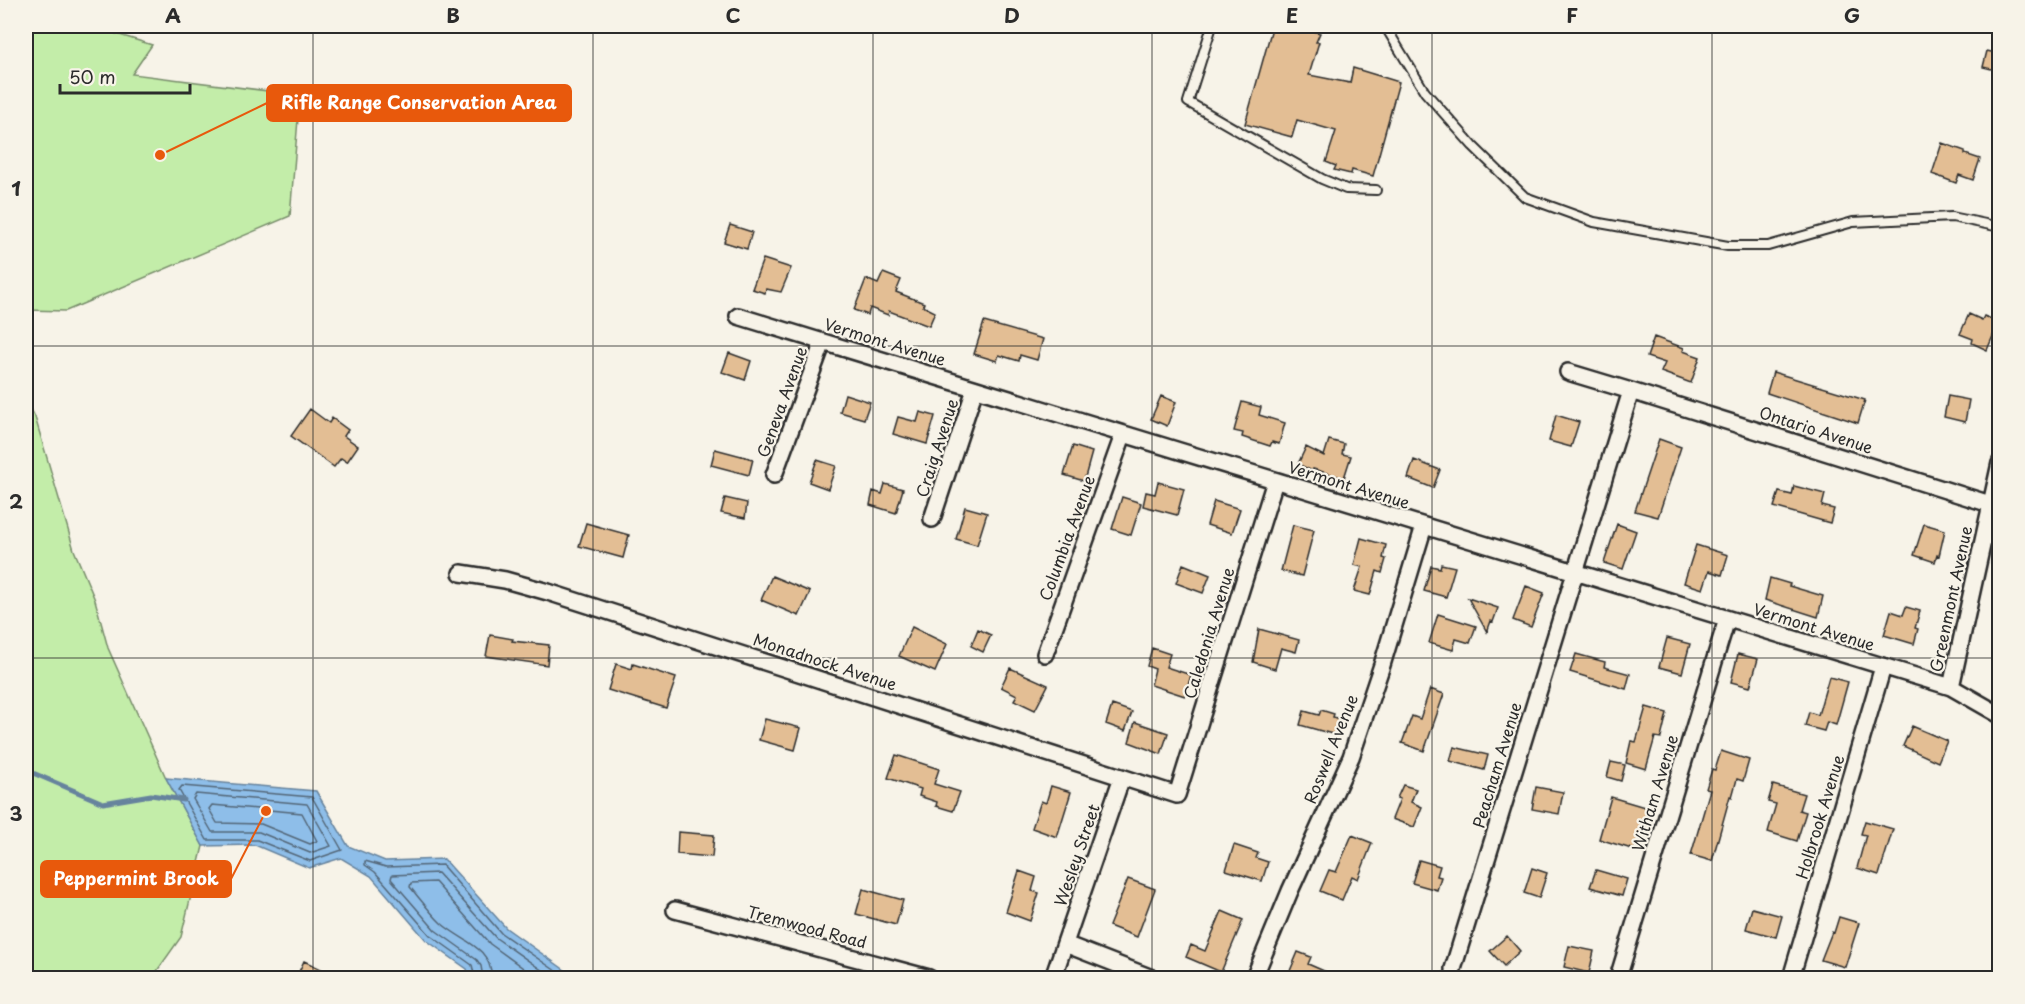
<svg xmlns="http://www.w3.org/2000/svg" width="2025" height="1004" font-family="'Playpen Sans',sans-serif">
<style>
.green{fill:#c3eda9;stroke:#778c6a;stroke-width:1.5}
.water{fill:#8ebee9;stroke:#66839d;stroke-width:1.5}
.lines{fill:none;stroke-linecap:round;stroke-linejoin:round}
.shore{stroke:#536677;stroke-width:1.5}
.stream{stroke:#66839d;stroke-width:5}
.building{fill:#e3be94;stroke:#2b2b2b;stroke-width:1.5}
.lane-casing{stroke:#2b2b2b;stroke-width:12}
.street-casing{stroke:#2b2b2b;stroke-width:20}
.lane{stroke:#f7f3e8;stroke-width:8}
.street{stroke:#f7f3e8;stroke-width:15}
.grid{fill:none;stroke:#2b2b2b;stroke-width:1.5;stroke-opacity:0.55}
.labels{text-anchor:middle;stroke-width:4.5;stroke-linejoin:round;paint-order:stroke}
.street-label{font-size:16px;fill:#2b2b2b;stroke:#f7f3e8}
.leader{fill:none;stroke:#e8590c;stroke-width:2}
.callout-dot{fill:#e8590c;stroke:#f7f3e8;stroke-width:2}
.callout{fill:#e8590c;stroke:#e8590c;stroke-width:2}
.callout-label{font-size:18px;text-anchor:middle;font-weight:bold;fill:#fff}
.neatline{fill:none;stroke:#2b2b2b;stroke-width:2}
.grid-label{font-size:20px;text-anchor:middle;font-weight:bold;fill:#2b2b2b}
</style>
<rect width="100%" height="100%" fill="#f7f3e8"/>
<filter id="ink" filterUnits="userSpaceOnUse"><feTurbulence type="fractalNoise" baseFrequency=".0167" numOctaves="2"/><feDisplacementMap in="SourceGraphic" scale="12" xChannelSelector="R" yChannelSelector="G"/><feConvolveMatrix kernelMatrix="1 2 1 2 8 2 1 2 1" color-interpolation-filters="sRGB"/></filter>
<g filter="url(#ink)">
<path class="green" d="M26 26H91L152 45 132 74 300 95 290 216 66 311 26 310Z
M26 399 35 417 74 550 95 600 108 648 166 778 203 846 181 937 152 978H26Z"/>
<path class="water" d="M166 778 316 791 348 846 385 861 444 859 506 928 576 978H470L467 969 426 940 371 876 341 858 309 868 255 845 203 846Z"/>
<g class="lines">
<path class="shore" d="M182 786 312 797 342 850 310 861 257 840H207L179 790Z
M196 794 307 804 331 846 310 853 259 832H212L193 799Z
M212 805 302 813 317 841 310 844 261 824 217 823 209 809Z
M475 978 472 965 430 935 375 872 365 865V861L386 867 442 865 501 933 566 978
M483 978 481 966 477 960 435 930 391 879 392 875 438 873 496 938 553 978
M492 978C490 945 462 942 441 923 430 912 420 899 410 887L411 883 435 882 490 944 537 978"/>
<path class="stream" d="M26 770 103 803 151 795 184 800"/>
</g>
<path class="building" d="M1285 26H1296L1320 33 1316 42H1319L1309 75 1350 83 1353 68 1399 82 1373 176 1352 170 1351 174 1334 170 1336 166 1326 162 1336 131 1297 120 1292 137 1245 124 1272 28 1283 31Z
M1987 51 2000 54V71L1983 67Z
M1942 143 1965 151V154L1980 159 1973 180 1959 175 1956 183 1932 174Z
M730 225 752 232 747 249 724 242Z
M763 259 791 268 781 292 766 289 765 293 752 289Z
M883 273 901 280 896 292 924 303 923 306 935 312 929 326 889 311 888 315 870 308 868 315 854 310 866 279 878 284Z
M1969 314 1982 320 1984 316 1999 322 1987 350 1972 343 1973 339 1960 334Z
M984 322 1043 339 1037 360 1020 355 1019 361 999 355 997 361 974 354Z
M1654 337 1684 348 1683 351 1700 357 1691 383 1661 372 1665 363 1647 357Z
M729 353 751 361 745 380 722 372Z
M1773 372 1865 400 1858 423 1767 393Z
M845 394 870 402 864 419 840 412Z
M1161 396 1176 402 1167 426 1151 419Z
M1948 396 1969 400 1965 422 1944 417Z
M1242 402 1261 407 1259 415 1285 423 1279 444 1272 442 1270 446 1242 437 1243 433 1234 431Z
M310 409 329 423 332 418 348 430 344 436 358 446 347 462 341 458 334 467 291 436Z
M920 412 935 416 927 444 893 434 898 417 917 422Z
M1556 415 1579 422 1571 447 1549 441Z
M1659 439 1681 447 1658 517 1635 511Z
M1329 440 1344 444 1342 454 1351 456 1344 478 1313 469 1312 471 1298 464 1306 447 1324 456Z
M1073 446 1092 452 1084 481 1064 475Z
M715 449 753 459 749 475 711 465Z
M817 460 836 466 828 489 809 482Z
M1414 460 1440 470 1433 488 1408 478Z
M1158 482 1184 489 1177 515 1143 506 1146 492 1155 494Z
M885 484 903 489 896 513 870 505 873 491 882 494Z
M1794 486 1825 494 1822 506 1834 509 1830 523 1774 507 1779 492 1792 495Z
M1122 497 1141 503 1131 535 1112 529Z
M725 498 747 503 745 518 721 513Z
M1214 501 1240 509 1232 533 1207 525Z
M965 507 987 513 977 545 956 539Z
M586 523 629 535 623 558 579 546Z
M1617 524 1636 531 1623 569 1604 563Z
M1924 524 1945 530 1939 556 1937 555 1935 562 1914 555Z
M1293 525 1314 530 1302 576 1281 571Z
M1361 538 1386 545 1383 558 1386 559 1382 573 1377 571 1370 595 1354 591 1362 567 1354 565Z
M1696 545 1728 555 1722 575 1709 571 1703 589 1684 583Z
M1183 564 1210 575 1203 593 1176 583Z
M1441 564 1455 567 1446 597 1424 591 1431 566 1440 568Z
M772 576 810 592 799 616 761 600Z
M1770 578 1790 584 1789 586 1823 596 1818 617 1765 600Z
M1526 586 1544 593 1531 627 1513 620Z
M1468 598 1498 608 1493 622 1491 621 1487 632Z
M1906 607 1920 611 1915 628 1918 629 1914 644 1884 635 1891 611 1903 615Z
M1438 614 1476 626 1470 643 1456 639 1453 650 1429 643Z
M912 627 947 644 935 672 899 656Z
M978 629 991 635 983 652 971 646Z
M1259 629 1299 640 1296 652 1281 648 1275 669 1253 662Z
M490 635 513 639 512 641 549 645 547 665 486 656Z
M1667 638 1690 644 1682 673 1659 667Z
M1152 648 1170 654 1166 667 1191 675 1185 696 1151 685 1155 669 1147 666Z
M1576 654 1605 662 1604 667 1630 674 1626 689 1570 672Z
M1738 654 1758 659 1750 687 1731 682Z
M616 664 632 669 633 664 676 678 666 708 608 690Z
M1010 668 1048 685 1035 710 1014 700 1017 695 1001 687Z
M1829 677 1848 682 1836 725 1827 722 1824 731 1805 726 1809 712 1818 715Z
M1430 689 1444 694 1424 751 1402 743 1412 716 1420 719Z
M1112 705 1132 712 1125 731 1106 724Z
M1646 707 1667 713 1661 738 1655 737 1646 769 1626 763 1631 741 1636 742Z
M1321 710 1334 714 1333 717 1341 719 1336 735 1300 725 1304 711 1319 715Z
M765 719 801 728 795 750 759 740Z
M1135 722 1168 733 1161 754 1129 742Z
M1912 726 1947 741 1938 762 1903 746Z
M1454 747 1488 755 1484 770 1450 761Z
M1721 751 1749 760 1743 781 1737 779 1732 797 1730 796 1712 861 1691 855 1710 790 1706 789 1712 769 1715 770Z
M896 755 939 769 934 784 960 792 953 811 936 806 937 802 919 796 921 789 888 778Z
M1611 762 1625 765 1621 781 1607 777Z
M1403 785 1416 789 1411 802 1422 807 1414 827 1392 819 1400 799 1397 798Z
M1773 785 1804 794 1799 810 1806 812 1797 841 1768 832 1776 804 1768 802Z
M1051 786 1071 792 1057 837 1032 828 1041 801 1046 803Z
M1536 787 1563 792 1559 814 1532 809Z
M1611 797 1648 808 1643 826 1646 827 1642 840 1639 838 1635 850 1599 839Z
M1865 821 1893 829 1879 875 1857 868 1866 835 1861 834Z
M678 832 714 835 712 857 677 854Z
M1352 835 1372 843 1358 879 1352 876 1342 900 1320 891 1329 870 1336 872Z
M1234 845 1258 853 1256 858 1268 862 1262 881 1226 870Z
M1419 860 1440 866 1437 876 1441 877 1437 890 1412 883Z
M1532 868 1547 873 1539 898 1524 893Z
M1596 870 1627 879 1622 896 1590 887Z
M1019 871 1036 877 1032 891 1039 893 1030 921 1006 912Z
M1128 879 1155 889 1137 937 1109 926Z
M863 889 903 900 896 925 856 914Z
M1752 908 1782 916 1776 937 1746 929Z
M1222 911 1243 920 1221 972 1186 957 1191 945 1205 951Z
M1839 917 1859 923 1845 967 1821 960 1832 932 1834 933Z
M1507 936 1520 951 1504 966 1490 951Z
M1569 946 1594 951 1589 973 1564 967Z
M1298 952 1311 957 1308 964 1340 978H1287Z
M304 961 340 978H296Z"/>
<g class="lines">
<defs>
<path id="lane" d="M1212 26 1188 102 1322 179 1346 189 1376 190
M1385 26 1425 92 1473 146 1525 197 1594 222 1728 246H1768L1853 222 1952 217 2000 227"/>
<path id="street" d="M738 316 1951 687 2000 715
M1568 372 1631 391
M774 475 823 342
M932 519 975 389
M461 573 505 580 548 592 1177 795 1275 481
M1045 654 1123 435
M1951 687 2000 463
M675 910 929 978
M1065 944 1152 978
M1453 969 1631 391 1990 504
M1053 978 1122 777
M1254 978 1290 891 1351 757 1382 665 1424 526
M1618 978 1727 619
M1791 978 1883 667"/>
</defs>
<use href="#lane" class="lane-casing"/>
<use href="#street" class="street-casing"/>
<use href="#lane" class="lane"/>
<use href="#street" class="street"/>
</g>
</g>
<path class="grid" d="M313 26V978M593 26V978M873 26V978M1152 26V978M1432 26V978M1712 26V978M26 346H2000M26 658H2000"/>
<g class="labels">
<g class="street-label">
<text transform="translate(885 342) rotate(17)" y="6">Vermont Avenue</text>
<text transform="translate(782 402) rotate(-70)" y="6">Geneva Avenue</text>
<text transform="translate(1816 430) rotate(18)" y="6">Ontario Avenue</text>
<text transform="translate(937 448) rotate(-72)" y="6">Craig Avenue</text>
<text transform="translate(1349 485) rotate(17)" y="6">Vermont Avenue</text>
<text transform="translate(1067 538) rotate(-70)" y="6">Columbia Avenue</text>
<text transform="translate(1951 599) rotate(-78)" y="6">Greenmont Avenue</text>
<text transform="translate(1814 627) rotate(17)" y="6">Vermont Avenue</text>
<text transform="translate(1209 633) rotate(-73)" y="6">Caledonia Avenue</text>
<text transform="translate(825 662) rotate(18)" y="6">Monadnock Avenue</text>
<text transform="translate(1331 749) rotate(-68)" y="6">Roswell Avenue</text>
<text transform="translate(1497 765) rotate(-73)" y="6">Peacham Avenue</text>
<text transform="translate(1655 793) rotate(-73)" y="6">Witham Avenue</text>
<text transform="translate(1820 817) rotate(-73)" y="6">Holbrook Avenue</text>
<text transform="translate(1077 855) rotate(-71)" y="6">Wesley Street</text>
<text transform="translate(807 927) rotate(15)" y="6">Tremwood Road</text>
</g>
</g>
<path class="leader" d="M160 155L267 103M266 811L231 879"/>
<g class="callout-dot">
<circle cx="160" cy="155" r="6"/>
<circle cx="266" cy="811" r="6"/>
</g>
<g class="callout">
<rect x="267" y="85" width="304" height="36" rx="6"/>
<rect x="41" y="861" width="190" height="36" rx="6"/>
</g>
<g class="callout-label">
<text x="419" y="109">Rifle Range Conservation Area</text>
<text x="136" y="885">Peppermint Brook</text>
</g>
<rect width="2025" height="1004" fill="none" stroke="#f7f3e8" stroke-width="66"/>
<path d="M60 84v9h130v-9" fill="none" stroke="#2b2b2b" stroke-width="3"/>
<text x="69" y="84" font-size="18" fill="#2b2b2b" stroke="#f7f3e8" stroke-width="4.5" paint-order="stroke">50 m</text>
<rect x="33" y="33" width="1959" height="938" class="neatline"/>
<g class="grid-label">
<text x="173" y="23">A</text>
<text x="453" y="23">B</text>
<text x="733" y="23">C</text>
<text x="1012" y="23">D</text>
<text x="1292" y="23">E</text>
<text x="1572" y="23">F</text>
<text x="1852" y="23">G</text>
<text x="16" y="196">1</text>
<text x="16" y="509">2</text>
<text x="16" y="821">3</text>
</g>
</svg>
